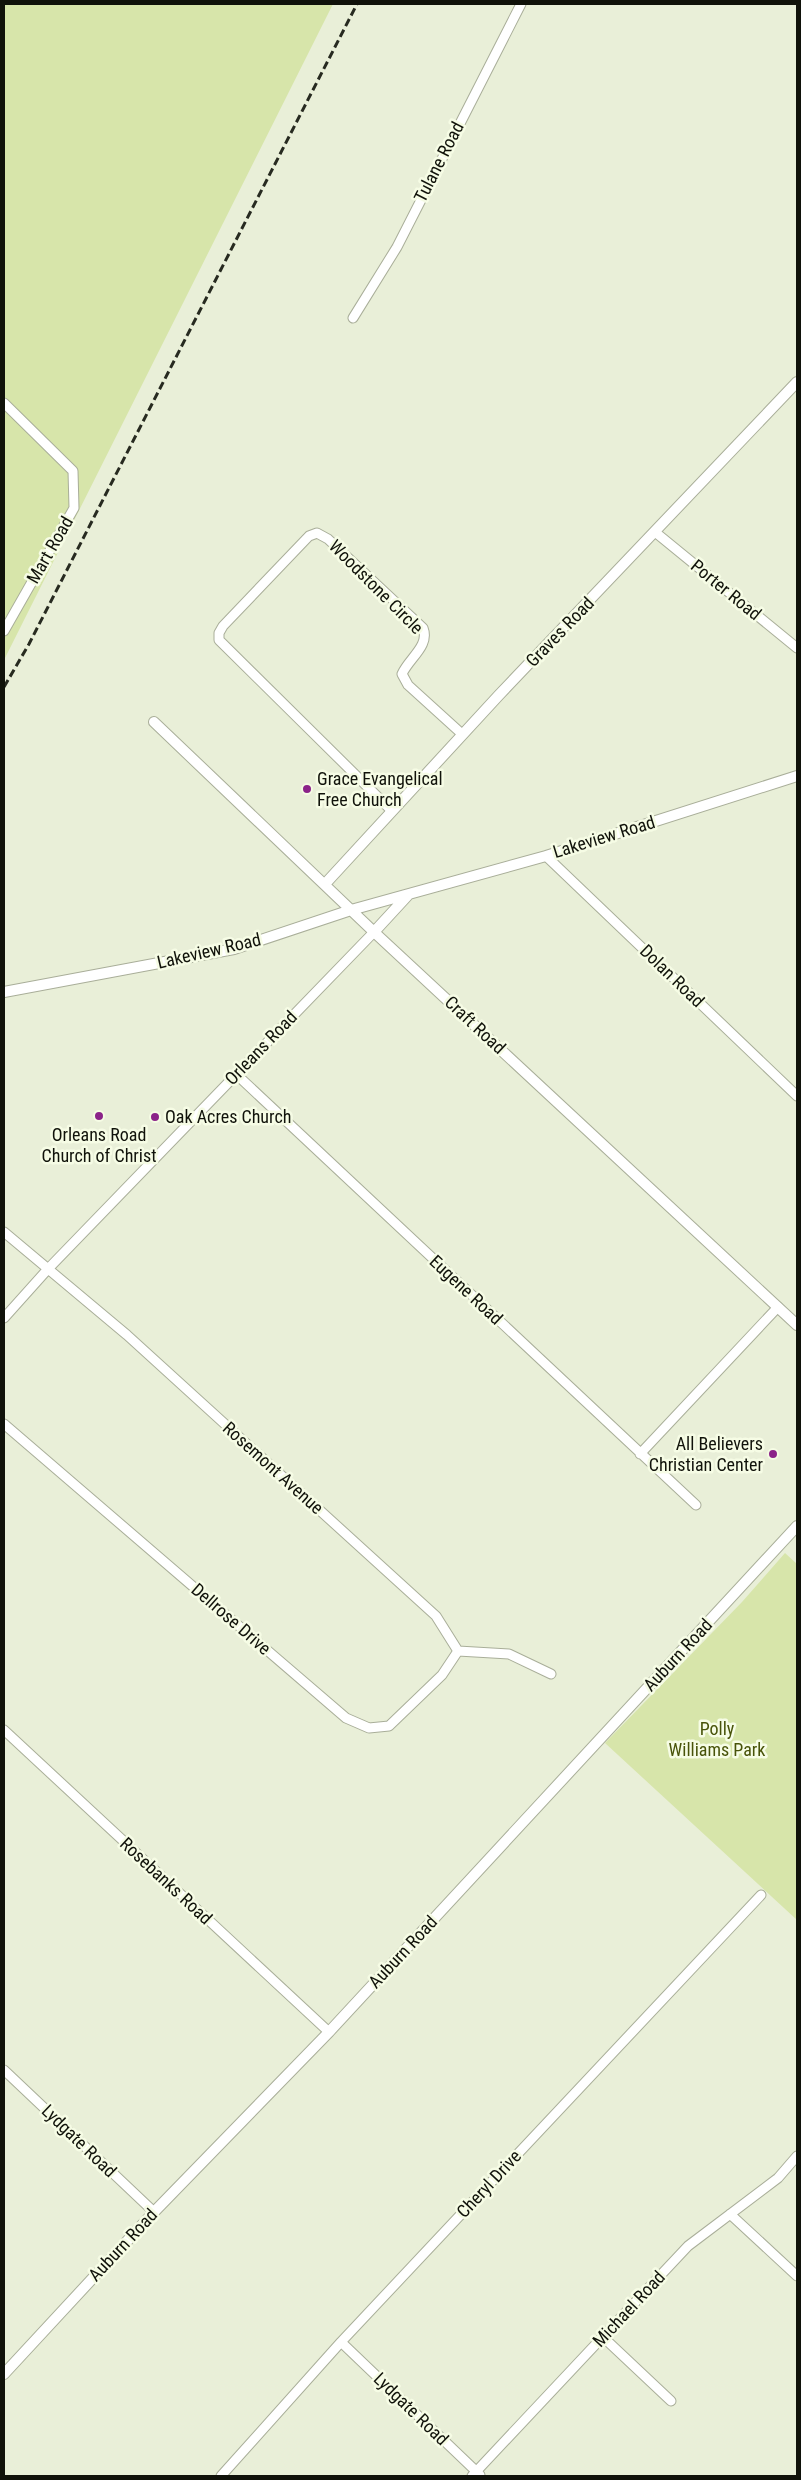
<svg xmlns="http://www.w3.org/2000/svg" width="801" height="2480" font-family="'Roboto Condensed',sans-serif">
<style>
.green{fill:#d7e5aa}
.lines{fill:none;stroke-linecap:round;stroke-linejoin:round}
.minor-casing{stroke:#a9ae99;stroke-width:11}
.tertiary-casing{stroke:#a9ae99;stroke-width:12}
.minor{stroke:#fff;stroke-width:9}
.tertiary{stroke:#fff;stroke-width:10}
.rail{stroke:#272a20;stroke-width:3;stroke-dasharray:8 4;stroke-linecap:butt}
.poi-dot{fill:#8b2389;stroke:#f6fce5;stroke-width:2}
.labels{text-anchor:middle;stroke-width:5;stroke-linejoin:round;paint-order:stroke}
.street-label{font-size:18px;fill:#10120a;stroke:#f6fce5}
.poi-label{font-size:18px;fill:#10120a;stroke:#f6fce5;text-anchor:start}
.park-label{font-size:18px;fill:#485309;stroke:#f6fce5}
</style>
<rect width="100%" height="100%" fill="#e9efd8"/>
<path class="green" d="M4 4H333L4 660Z
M785 1553 797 1564V1920L605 1743 742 1602Z"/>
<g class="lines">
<defs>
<path id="minor" d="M353 318 397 247 521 4
M4 403 73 471 74 508 4 631
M655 532 797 648
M391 810 219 640V633L223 626 309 536 317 533 328 539 423 628C430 646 409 658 402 674L408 685 462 734
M546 856 797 1096
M236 1074 696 1505
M4 1232 127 1335 436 1616 458 1651 509 1654 551 1674
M4 1318 47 1270 374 932
M4 1424 346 1718 369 1728 389 1726 442 1675 458 1651
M640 1454 778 1307
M4 1730 329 2032
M4 2070 154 2212
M730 2214 797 2276
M603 2337 671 2401
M341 2342 480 2475
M221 2476 341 2342 761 1895
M472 2476 688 2246 778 2178 797 2156"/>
<path id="tertiary" d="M154 722 374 932 797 1325
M325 884 499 695 797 382
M374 932 409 894
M4 992 234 949 351 910 546 856 797 776
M4 2374 154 2212 329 2032 797 1526"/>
</defs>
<use href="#minor" class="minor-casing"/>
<use href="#tertiary" class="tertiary-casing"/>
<use href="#minor" class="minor"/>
<use href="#tertiary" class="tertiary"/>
<path class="rail" d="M4 687 29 644 357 4"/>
</g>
<g class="poi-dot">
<circle cx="307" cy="789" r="5"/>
<circle cx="99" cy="1116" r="5"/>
<circle cx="155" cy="1117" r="5"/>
<circle cx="773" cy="1454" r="5"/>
</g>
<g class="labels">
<g class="street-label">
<text transform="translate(439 162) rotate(-63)" y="6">Tulane Road</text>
<text transform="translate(50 550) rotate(-60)" y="6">Mart Road</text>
<text transform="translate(376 587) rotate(45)" y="6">Woodstone Circle</text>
<text transform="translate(726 590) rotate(39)" y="6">Porter Road</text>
<text transform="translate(560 632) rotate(-46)" y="6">Graves Road</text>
<text transform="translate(604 837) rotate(-17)" y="6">Lakeview Road</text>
<text transform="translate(209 951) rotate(-13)" y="6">Lakeview Road</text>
<text transform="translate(672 976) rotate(44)" y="6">Dolan Road</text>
<text transform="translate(475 1025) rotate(43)" y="6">Craft Road</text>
<text transform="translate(261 1048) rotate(-46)" y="6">Orleans Road</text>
<text transform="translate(466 1290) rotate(43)" y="6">Eugene Road</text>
<text transform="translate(273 1468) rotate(42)" y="6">Rosemont Avenue</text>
<text transform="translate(231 1619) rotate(41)" y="6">Dellrose Drive</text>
<text transform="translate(678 1655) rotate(-47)" y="6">Auburn Road</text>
<text transform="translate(166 1881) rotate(43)" y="6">Rosebanks Road</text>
<text transform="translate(403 1952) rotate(-47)" y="6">Auburn Road</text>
<text transform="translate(79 2141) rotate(44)" y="6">Lydgate Road</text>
<text transform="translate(489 2184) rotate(-47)" y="6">Cheryl Drive</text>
<text transform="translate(123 2245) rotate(-47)" y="6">Auburn Road</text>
<text transform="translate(629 2309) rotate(-47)" y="6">Michael Road</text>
<text transform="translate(411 2409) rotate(44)" y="6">Lydgate Road</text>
</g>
<g class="poi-label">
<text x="317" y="785">Grace Evangelical<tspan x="317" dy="21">Free Church</tspan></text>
<text x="165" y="1123">Oak Acres Church</text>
<text x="99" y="1141" text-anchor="middle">Orleans Road<tspan x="99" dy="21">Church of Christ</tspan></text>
<text x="763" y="1450" text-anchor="end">All Believers<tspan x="763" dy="21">Christian Center</tspan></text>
</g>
<g class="park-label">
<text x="717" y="1735">Polly<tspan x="717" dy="21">Williams Park</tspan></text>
</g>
</g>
<rect width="801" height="2480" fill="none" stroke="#10120a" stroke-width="10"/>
</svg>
